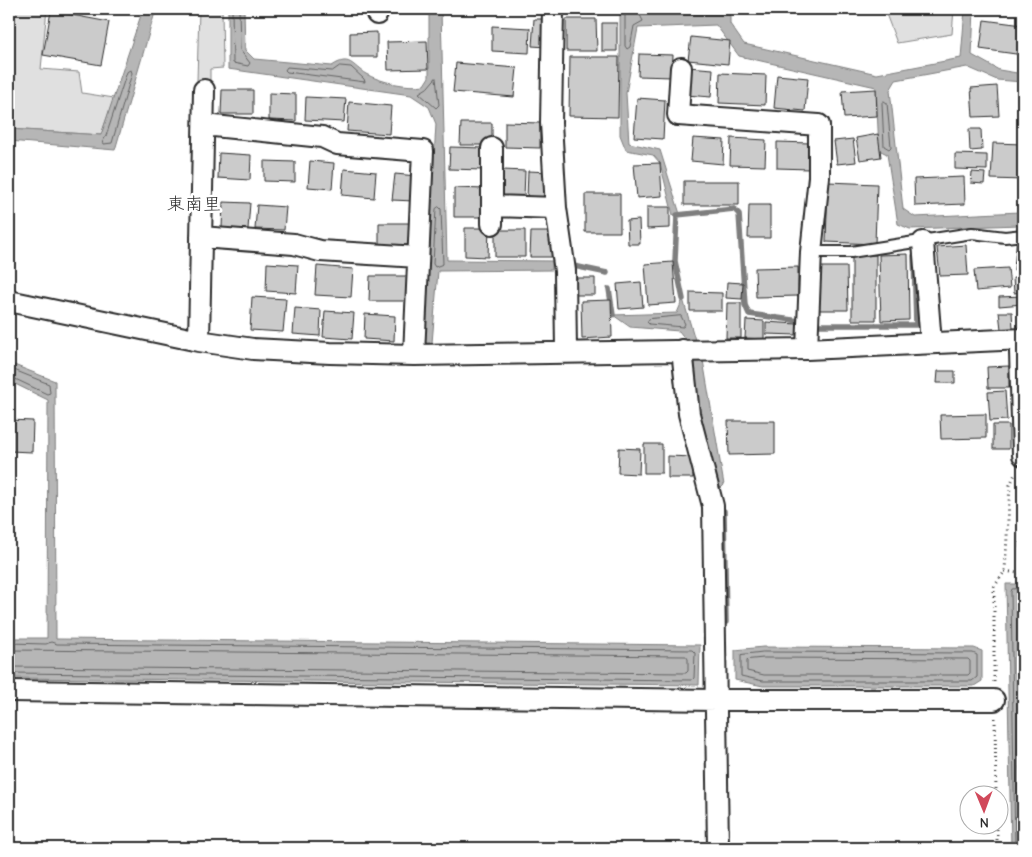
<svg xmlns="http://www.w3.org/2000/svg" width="1032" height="857" font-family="'Comic Neue','Klee One',sans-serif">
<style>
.green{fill:#e0e0e0;stroke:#868686}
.water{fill:#b6b6b6;stroke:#7e7e7e}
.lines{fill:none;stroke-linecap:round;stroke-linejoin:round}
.shore{stroke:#636363;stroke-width:1}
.stream{stroke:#7e7e7e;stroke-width:5.5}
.building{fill:#cbcbcb;stroke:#2b2b2b}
.service-casing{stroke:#2b2b2b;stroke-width:14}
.minor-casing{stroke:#2b2b2b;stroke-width:24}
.path{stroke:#2b2b2b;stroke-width:3;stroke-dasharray:1 4;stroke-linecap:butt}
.service{stroke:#fff;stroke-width:10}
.minor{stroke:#fff;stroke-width:20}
.labels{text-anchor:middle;stroke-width:5;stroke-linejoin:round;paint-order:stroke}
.neighbourhood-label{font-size:18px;fill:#2b2b2b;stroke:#fff}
</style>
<rect width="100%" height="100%" fill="#fff"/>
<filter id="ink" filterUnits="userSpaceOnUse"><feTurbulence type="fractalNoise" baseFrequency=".02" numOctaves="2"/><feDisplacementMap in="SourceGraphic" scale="10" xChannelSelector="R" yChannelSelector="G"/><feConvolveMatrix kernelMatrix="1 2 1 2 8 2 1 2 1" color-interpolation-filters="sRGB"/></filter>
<g filter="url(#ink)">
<path class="green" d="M9 9H47L41 69 79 72 82 93 114 98 101 135 9 129Z
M199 9H222L223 68 210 69V81H197Z
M890 9H954L952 34 897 43 886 14Z"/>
<path class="water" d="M143 9H156L115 150 9 141V129L101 135Z
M226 9H244L245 50 254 59 332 66C350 54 352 66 366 74 380 82 408 88 424 85L429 77V9H441L447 260 552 261V270L438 271 432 343 423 344 436 124 429 107 411 95 228 69V12Z
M620 9H640L645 14 730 9V24L744 44 877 74 961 58 965 9H974L972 55 999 70 1023 74V82L997 80 967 67 896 80 890 90 903 209 915 217 1020 212 1019 225 910 229 898 224 887 154 879 150 876 87 739 56 716 25 638 28 626 93 629 143 660 150 680 214 673 215 660 163 653 155 626 150 620 135Z
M683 299 695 340H686L679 331 630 327 613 315 677 313Z
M695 360H703L724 485 721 488 718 485 698 405Z
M9 363 55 381 56 639 700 645 699 685 9 678V638H47L48 400 9 381Z
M1019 499H1023V848H1011L1006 584H1021Z
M763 647 974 648 982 651V681L974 686H763L735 680V650Z"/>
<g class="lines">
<path class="shore" d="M232 9 233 63 248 66 250 63 240 50 239 9
M625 9V46L627 49 630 47 634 26 643 21 637 9
M340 66 351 67 364 79 365 82 287 72 285 70 287 67 332 71Z
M131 70 132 73 112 143 104 144 103 141 106 136 127 72Z
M436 78 439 105 436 108 419 93 427 88Z
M884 101 887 103 891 147 889 149 884 146 882 103Z
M439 207 441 209 443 264 435 267 433 264 436 209Z
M681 316 685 324 683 327 649 324 647 322 649 319Z
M9 368 49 384 50 393 47 394 9 376
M9 643 46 644 51 642 57 644 692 650 695 653 694 678 692 680 9 673
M9 650 686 656 688 659V671L686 673 9 667
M763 652 973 653 977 655V677L972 681H763L741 676V655Z
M764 658 968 659 970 661V673L968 675H764L747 671V660Z
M1015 848 1011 592 1012 589 1023 588
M1022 848 1017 598 1023 595"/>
<path class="stream" d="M574 266 607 273
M609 289 613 315
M683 299 675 261 677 215 734 209 739 214 745 305 749 314 800 321
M818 325H916L914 256
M724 511 726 622"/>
</g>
<path class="building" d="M345 9H369V12L345 11Z
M51 11 109 22 101 65 43 55Z
M534 19H548L546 47 532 46Z
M566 19H596L597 51H566Z
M984 20 1023 25V55L980 49Z
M602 23H617V51H602Z
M492 26 530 28 529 53 492 51Z
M377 32V57H350V33Z
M691 37 730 41 728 64 688 60Z
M427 41 428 69 388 70 387 42Z
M639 54 673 55 672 77 638 76Z
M570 57H619L618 117 569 116Z
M456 63 517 68 514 97 453 92Z
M688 67 713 69 711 97 686 95Z
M720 73 766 75 765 105 719 103Z
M777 75 808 78 805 111 774 108Z
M997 86 999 116 973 117 971 88Z
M876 89 877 116 844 118 842 91Z
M222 90H253V114H221Z
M269 93 296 94V121L269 120Z
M306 97 346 99 344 122 305 120Z
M637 98 665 100 663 139 634 137Z
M349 102 391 106 389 134 347 131Z
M505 122 540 123V148L505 147Z
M461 123H492V145H460Z
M969 129H981L982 150 970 151Z
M878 134 881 157 860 160 856 138Z
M693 138 724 140 723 164 691 161Z
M731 138 766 140 765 166 730 165Z
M853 139 856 162 837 164 834 141Z
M777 142 810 143 809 169 777 168Z
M993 143 1023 144V180L991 179Z
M450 147 483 148V170L449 169Z
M219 153 251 155 250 180 218 178Z
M955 154 987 155V170L955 169Z
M264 161 295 162V182L264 181Z
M310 161 334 163 332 189 308 187Z
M660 163 662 196 637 198 634 164Z
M344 169 376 172 374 198 342 195Z
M503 170 525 171 524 197H502Z
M528 171 550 172V198H527Z
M972 172 985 173 984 184 971 183Z
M395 174 417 176 414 201 392 200Z
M964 177 965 204 915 206 914 179Z
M684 181H739V205H684Z
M828 182 877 184 875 244 826 242Z
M454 188 485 189V217H454Z
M585 194H620V232H585Z
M223 202 250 203 248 229 222 228Z
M257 205 286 207 284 230 255 229Z
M749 205H770V238H748Z
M647 207H670V228L647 229Z
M639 220 640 244H628L627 221Z
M379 223H412L411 245H379Z
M465 228H489L488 257 465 256Z
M495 230H525V257H495Z
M531 232H557L556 257H530Z
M1017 237 1023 238V270H1014Z
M966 245 968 275 940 276 937 247Z
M908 254 909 320 881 321 879 255Z
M876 255V320H852V256Z
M673 262 676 303 648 305 645 264Z
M267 263 298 265 296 293 266 291Z
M317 266 353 269 351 297 315 295Z
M798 267V296L756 297 755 268Z
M816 267H847L848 310H817Z
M1008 268 1010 288 976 291 974 270Z
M370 276H408V301H369Z
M1023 277V292L1014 293 1013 278Z
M573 278H595V295H573Z
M641 282 643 307 619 309 617 284Z
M727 282 743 283 742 299 726 298Z
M690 292 722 293V311H690Z
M1023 296V304L999 306V297Z
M252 297 286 299 283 332 250 330Z
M611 300 612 337 582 339 581 301Z
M727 303H741V338H726Z
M295 308 321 310 320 336 293 334Z
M325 311 354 313 352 339 323 337Z
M999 312H1012L1013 328 1001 329Z
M365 314 395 316 394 341 364 339Z
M746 320 764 321V339L745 338Z
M766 322 797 324V335L766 334Z
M1009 366V388H988L987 367Z
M938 371H955V383H937Z
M1005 391 1007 420 990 421 988 392Z
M986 414V438L941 439 940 415Z
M9 420 33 421 32 452 9 451Z
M728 421H775V454L729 455Z
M993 425H1009V449H993Z
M644 444H662V473H644Z
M619 448 640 449 639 474 618 473Z
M668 456 693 457V478H668Z"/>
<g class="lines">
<defs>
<path id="service" d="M811 252H851L972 233 1005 237 1023 235"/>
<path id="minor" d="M553 9 551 123 556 208 565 271 566 352
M377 14V9
M681 68 678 115 819 125V177L811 252 807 349
M204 125 322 137 337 144 423 151 414 355
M492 148V224
M492 206 556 208
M201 237 294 244 320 251 418 257
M923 242 931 343
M9 301 199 341 253 349 330 353 414 355 807 349 1023 339
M199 341 204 90
M1023 345 1020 352 1023 455
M682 350 689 414 713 506 718 848
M9 691 716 700H994"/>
</defs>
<use href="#service" class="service-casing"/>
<use href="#minor" class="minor-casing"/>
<path class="path" d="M1005 571 1023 574
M994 682V587L1005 571 1010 485 1016 472
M995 718 996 794
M997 824V848"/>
<use href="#service" class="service"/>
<use href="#minor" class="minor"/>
</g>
</g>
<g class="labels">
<g class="neighbourhood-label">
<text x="194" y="210">東南里</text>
</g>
</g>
<rect width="1032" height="857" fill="none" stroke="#fff" stroke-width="30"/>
<rect x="15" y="15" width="1002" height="827" fill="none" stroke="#2b2b2b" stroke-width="2" filter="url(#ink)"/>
<g transform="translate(984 810) rotate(179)"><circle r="24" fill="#ffffff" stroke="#aaaaaa"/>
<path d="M0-4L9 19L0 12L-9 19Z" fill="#d1495b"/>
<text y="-8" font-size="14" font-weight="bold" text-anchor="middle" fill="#2b2b2b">N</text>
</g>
</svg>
